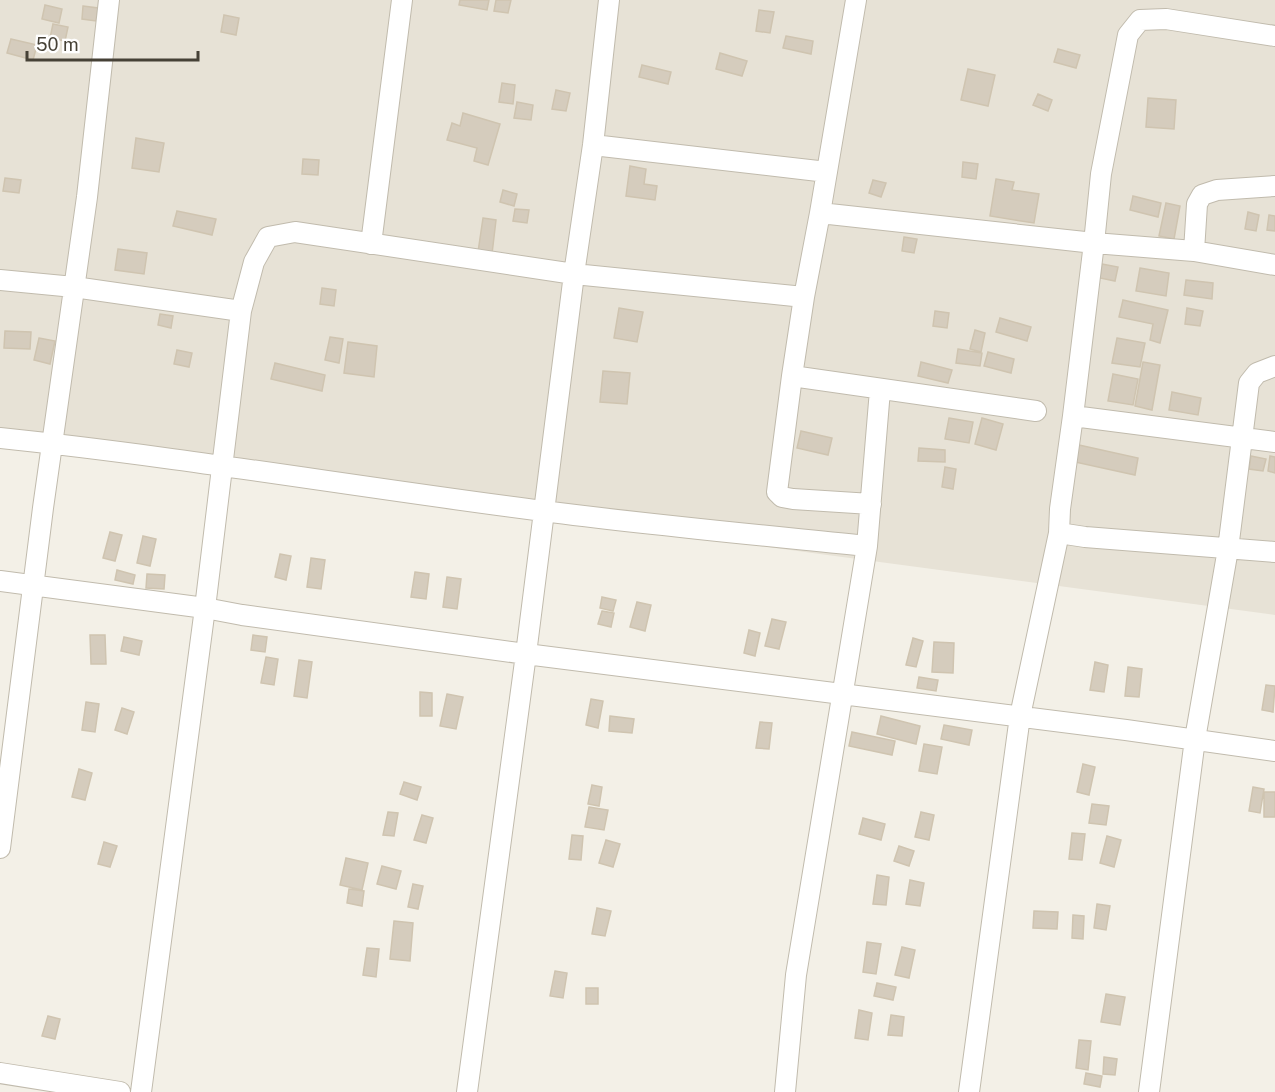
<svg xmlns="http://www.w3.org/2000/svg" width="1275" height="1092" font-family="'Public Sans',sans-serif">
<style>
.residential{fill:#e7e2d6}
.building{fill:#d5ccbd;stroke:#cfc4b0;stroke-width:1.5}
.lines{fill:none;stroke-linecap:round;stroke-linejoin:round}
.minor-casing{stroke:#c1bbad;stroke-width:22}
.minor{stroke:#fff;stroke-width:20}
</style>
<rect width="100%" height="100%" fill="#f3f0e7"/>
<path class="residential" d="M0 0H1275V615L0 444Z"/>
<path class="building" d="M460 0H489L487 10 459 5Z
M496 0H511L508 13 494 11Z
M45 5 62 9 59 23 42 19Z
M83 6 98 8 96 21 82 19Z
M759 10 774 12 770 33 756 31Z
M224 15 239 18 236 35 221 32Z
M53 24 68 27 65 41 50 38Z
M786 36 813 41 811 54 783 48Z
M11 39 37 45 33 60 7 53Z
M1058 49 1080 55 1076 68 1054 62Z
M720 53 747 61 742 76 716 69Z
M642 65 671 72 668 84 639 77Z
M968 69 995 75 988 106 961 100Z
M502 83 515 85 513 104 499 102Z
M556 90 570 93 566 111 552 109Z
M1038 94 1052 100 1048 111 1033 105Z
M1148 98 1176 100 1174 129 1146 127Z
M517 102 533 105 531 120 514 118Z
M463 113 500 124 488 165 474 161 477 148 447 140 452 123 460 126Z
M136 138 164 143 159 172 132 168Z
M303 159 319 160 318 175 302 174Z
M963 162 978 164 976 179 962 177Z
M630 166 646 169 644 184 657 186 655 200 626 196Z
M5 178 21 180 19 193 3 191Z
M996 179 1014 182 1012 190 1039 194 1034 223 990 216Z
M873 180 886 183 881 197 869 193Z
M503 190 517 194 514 206 500 202Z
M1133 196 1161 203 1158 217 1130 210Z
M1166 203 1180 206 1174 239 1159 236Z
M515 209 529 210 527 223 513 221Z
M177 211 216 219 212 235 173 226Z
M1248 212 1259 215 1256 231 1245 229Z
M1269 215 1275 216V231L1267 230Z
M483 218 496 220 492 254 478 252Z
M904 237 917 239 914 253 902 251Z
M118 249 147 253 144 274 115 270Z
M1102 264 1118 267 1115 281 1100 278Z
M1140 268 1169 273 1166 296 1136 291Z
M1186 280 1213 283 1212 299 1184 295Z
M322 288 336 290 334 306 320 304Z
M1123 300 1168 310 1160 343 1150 340 1153 324 1119 317Z
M619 308 643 312 637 342 614 338Z
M1187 308 1203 311 1200 326 1185 324Z
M935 311 949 313 947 328 933 326Z
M160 314 173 316 171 328 158 325Z
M1000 318 1031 327 1027 341 996 332Z
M975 330 985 333 981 352 970 349Z
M5 331 31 332 30 349 4 348Z
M330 337 343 339 339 363 325 360Z
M39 338 55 341 50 364 34 360Z
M1117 338 1145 343 1140 367 1112 363Z
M348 342 377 346 374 377 344 373Z
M958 349 982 353 980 366 956 363Z
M177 350 192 353 189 367 174 364Z
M988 352 1014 359 1011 373 984 366Z
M921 362 952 370 948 383 918 376Z
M1143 362 1160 365 1152 410 1135 406Z
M275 363 325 375 322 391 271 379Z
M603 371 630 373 627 404 600 402Z
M1113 374 1138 379 1133 405 1108 401Z
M1172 392 1201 398 1198 415 1169 410Z
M949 418 973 422 969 443 945 439Z
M982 418 1003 424 996 450 975 444Z
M801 431 832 438 828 455 797 448Z
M1079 445 1138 458 1135 475 1075 462Z
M919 448 945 450V462L918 461Z
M1251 456 1266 459 1263 471 1249 469Z
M1270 456 1275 457V473L1268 471Z
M945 467 956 469 953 489 942 487Z
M110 532 122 535 115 561 103 558Z
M143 536 156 539 150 566 137 563Z
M280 554 291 556 286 580 275 577Z
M311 558 325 560 321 589 307 587Z
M117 570 135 575 133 584 115 580Z
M415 572 429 574 426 599 411 597Z
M147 574 165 575 164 589 146 588Z
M447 577 461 579 457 609 443 607Z
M602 597 616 600 613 611 600 608Z
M637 602 651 605 645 631 630 627Z
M602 611 614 613 611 627 598 624Z
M772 619 786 622 779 649 765 646Z
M749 630 760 633 755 656 744 653Z
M90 635H105L106 664H91Z
M253 635 267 637 265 652 251 650Z
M124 637 142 641 139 655 121 651Z
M913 638 923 641 916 667 906 665Z
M934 642 954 643 953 673 932 672Z
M266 657 278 659 274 685 261 683Z
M299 660 312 662 307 698 294 696Z
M1095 662 1108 665 1104 692 1090 690Z
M1128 667 1142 669 1139 697 1125 696Z
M919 677 938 680 936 691 917 688Z
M1266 685 1275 686 1273 712 1262 710Z
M420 692 432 693V716H420Z
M447 694 463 697 456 729 440 726Z
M591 699 603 701 598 728 586 725Z
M86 702 99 704 95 732 82 730Z
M122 708 134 712 127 734 115 730Z
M610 716 634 719 632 733 609 731Z
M881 716 920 726 916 744 877 734Z
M760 722 772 723 769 749 756 748Z
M944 725 972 730 969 745 941 739Z
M852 732 895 741 892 755 849 746Z
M924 744 942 747 937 774 919 771Z
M1083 764 1095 767 1089 795 1077 792Z
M79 769 92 773 85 800 72 797Z
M404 782 421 787 417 800 400 794Z
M592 785 602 787 599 806 588 804Z
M1253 787 1264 789 1260 813 1249 811Z
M1264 792H1275V817H1264Z
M1092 804 1109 806 1106 825 1089 823Z
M589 807 608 810 604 830 585 827Z
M388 812 398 813 394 836 383 835Z
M921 812 934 815 929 840 915 837Z
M422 815 433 818 426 843 414 840Z
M863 818 885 824 881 840 859 834Z
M1072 833 1085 834 1082 860 1069 859Z
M572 835 583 836 581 860 569 859Z
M1107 836 1121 840 1114 867 1100 863Z
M606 840 620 844 613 867 599 863Z
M104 842 117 846 110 867 98 864Z
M899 846 914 851 909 866 894 861Z
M346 858 368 863 362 890 340 885Z
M382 866 401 871 396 889 377 884Z
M877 875 889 877 886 905 873 904Z
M910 880 924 883 920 906 906 904Z
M413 884 423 886 418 909 408 907Z
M349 889 364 891 362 906 347 903Z
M1097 904 1110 906 1106 930 1094 928Z
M597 908 611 911 605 936 592 934Z
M1034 911 1058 912 1057 929 1033 928Z
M1073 915 1084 916 1083 939 1072 938Z
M394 921 413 923 410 961 390 959Z
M867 942 881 944 876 974 863 972Z
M902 947 915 950 909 978 895 975Z
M367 948 379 949 376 977 363 975Z
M555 971 567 973 563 998 550 996Z
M877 983 896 987 893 1000 874 996Z
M586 988H598V1004H586Z
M1106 994 1125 997 1120 1025 1101 1022Z
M859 1010 872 1013 868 1040 855 1038Z
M891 1015 904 1017 902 1036 888 1035Z
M48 1016 60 1019 55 1039 42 1036Z
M1079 1040 1091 1041 1088 1070 1076 1068Z
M1104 1057 1117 1059 1115 1075 1103 1074Z
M1086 1073 1102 1076 1100 1087 1084 1084Z"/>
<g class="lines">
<defs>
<path id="minor" d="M856 0 820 213 804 297 792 376 777 492 782 497 793 499 871 504
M1275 36 1166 19 1140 20 1128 35 1101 174 1094 243 1073 416 1060 509 1059 533 1085 537 1275 552
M593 145 827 172
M820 213 1094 243 1194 251 1275 265
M371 244 402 0
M1194 251 1197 204 1202 195 1217 190 1275 186
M0 280 74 287 241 311
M792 376 1036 411
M1073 416 1275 442
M0 438C182 457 362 488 543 511 651 525 759 535 867 546
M0 581 205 608 242 615 526 654 1126 730 1275 751
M0 848 43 508 87 197 109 0
M0 1073 120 1092
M141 1092 205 608 241 311 254 262 268 237 295 232 574 274 804 297
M467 1092 526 654 574 274 593 145 609 0
M785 1092 796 975 867 546 880 390
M969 1092 1020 716 1059 533
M1149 1092 1195 739 1228 549 1249 383 1257 373 1275 366"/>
</defs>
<use href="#minor" class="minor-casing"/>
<use href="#minor" class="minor"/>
</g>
<path d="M27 51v9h171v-9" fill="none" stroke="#464136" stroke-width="3"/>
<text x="36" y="51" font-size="18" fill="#464136" stroke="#ffffff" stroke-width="4.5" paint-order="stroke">50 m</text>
</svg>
